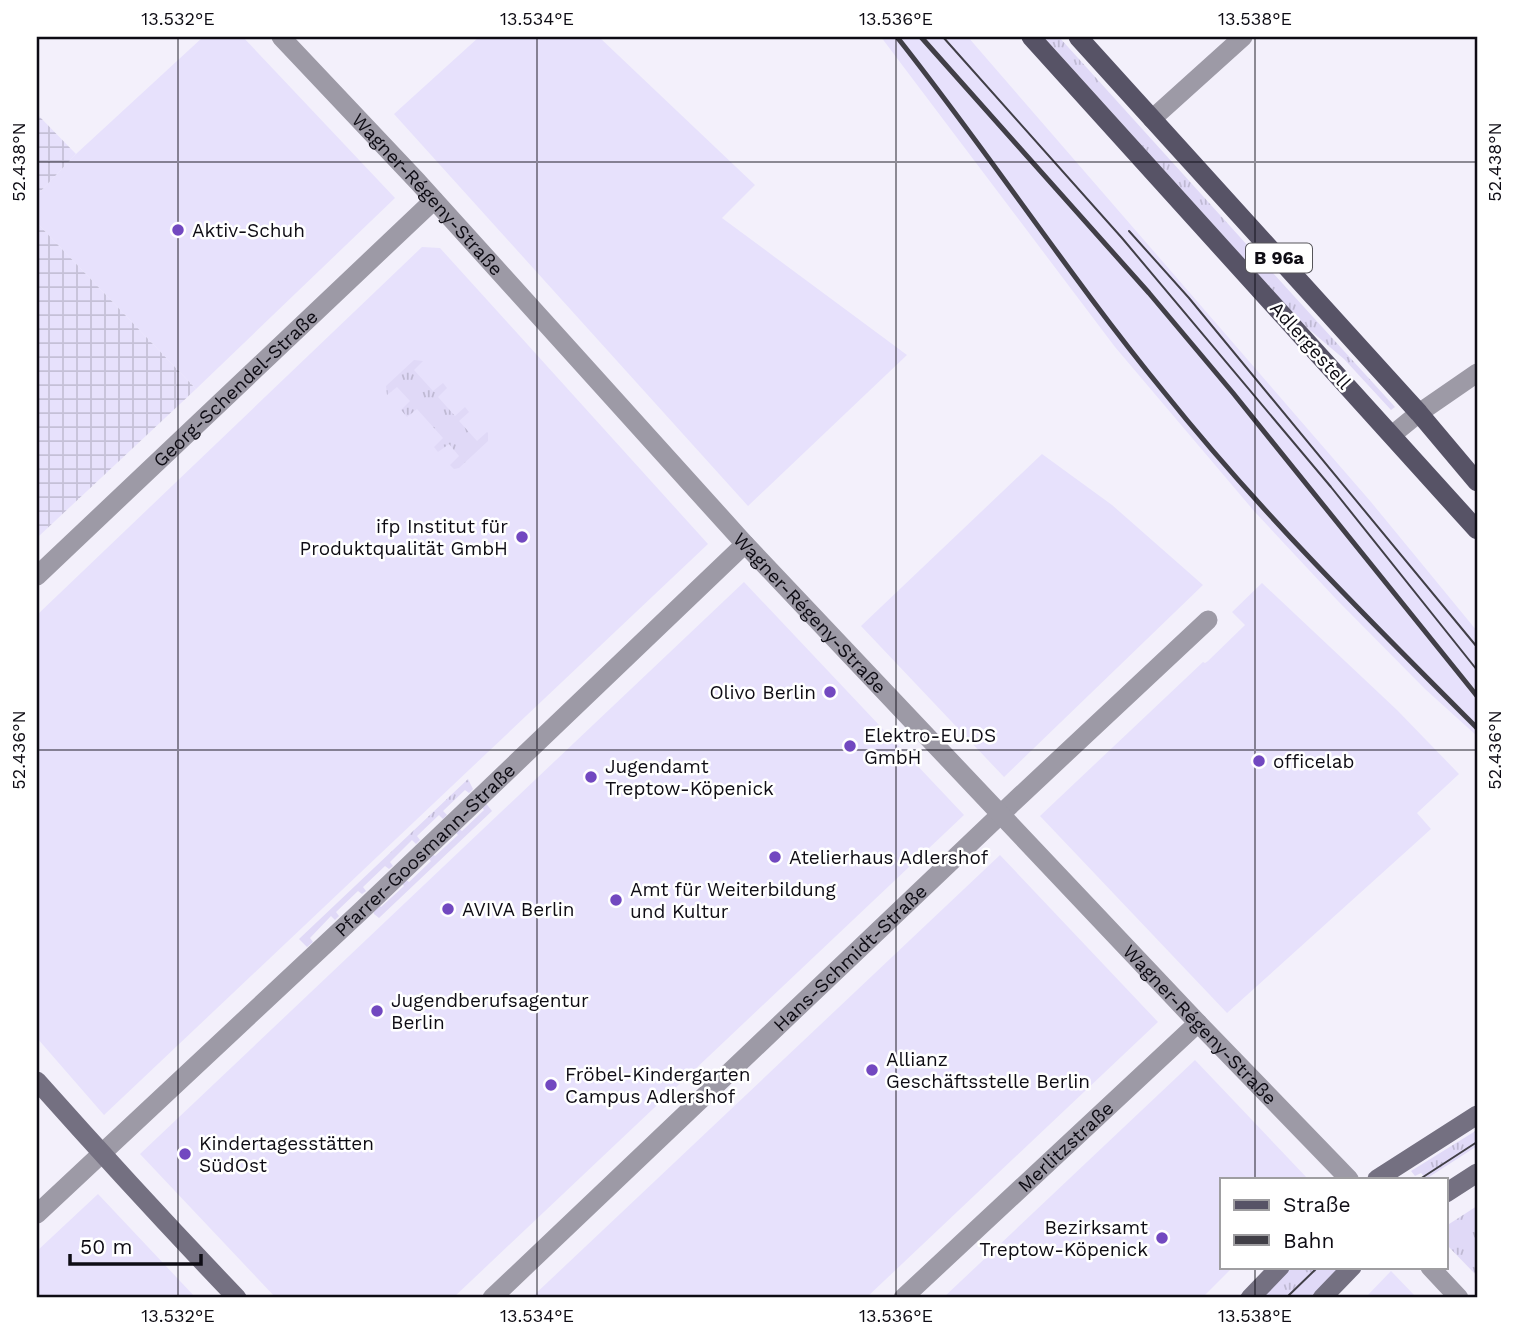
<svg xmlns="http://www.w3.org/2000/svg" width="1514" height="1335" font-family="'Work Sans',sans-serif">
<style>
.built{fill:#e7e1fc}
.industrial{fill:url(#industrial-grid)}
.grass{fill:url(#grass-tufts)}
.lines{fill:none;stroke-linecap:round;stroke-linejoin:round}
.minor{stroke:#9d9aa6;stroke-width:19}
.tertiary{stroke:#9d9aa6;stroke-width:19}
.secondary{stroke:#747081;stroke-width:19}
.primary{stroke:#575366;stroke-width:19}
.tram{stroke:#413f47;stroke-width:2}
.rail{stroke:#413f47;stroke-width:5}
.ticks{fill:none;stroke:#0e0c14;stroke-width:2;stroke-opacity:0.45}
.poi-dot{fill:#7248c0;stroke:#fff;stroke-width:2.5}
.labels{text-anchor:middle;stroke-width:5;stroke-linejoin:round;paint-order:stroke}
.shield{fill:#fff;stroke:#56555a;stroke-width:2}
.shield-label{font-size:18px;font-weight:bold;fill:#0e0c14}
.street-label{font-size:19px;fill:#0e0c14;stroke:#fff}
.poi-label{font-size:19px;fill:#0e0c14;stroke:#fff;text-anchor:start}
.neatline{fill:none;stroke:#0e0c14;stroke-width:2.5}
.ticks-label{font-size:18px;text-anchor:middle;fill:#0e0c14}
</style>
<defs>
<pattern id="industrial-grid" width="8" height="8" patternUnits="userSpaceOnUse" patternTransform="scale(1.75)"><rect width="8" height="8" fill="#e7e1fc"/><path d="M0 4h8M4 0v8" fill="none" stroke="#c5c0d7"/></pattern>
<pattern id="grass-tufts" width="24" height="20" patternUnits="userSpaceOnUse" patternTransform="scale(1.75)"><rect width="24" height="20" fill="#e0d9f7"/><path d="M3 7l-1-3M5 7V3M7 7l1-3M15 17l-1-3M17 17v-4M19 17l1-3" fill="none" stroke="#bfb9d3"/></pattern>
</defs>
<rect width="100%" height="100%" fill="#f3f0fb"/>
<path class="built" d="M203 37H243L395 198 196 389 37 223V195L76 154Z
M479 37H599L755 185 722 218 907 355 748 506 394 114Z
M881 37H968L1371 502 1477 631V736L1425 689 1337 600 1254 511 1115 347Z
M422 247 440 248 708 544 104 1115 37 1038V615Z
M1042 454 1112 505 1203 585 1004 777 861 626Z
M744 582 964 815 453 1298H276L140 1154Z
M1262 583 1397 710 1459 774 1417 813 1431 829 1227 1013 1040 816 1203 662 1205 663 1208 661 1245 625 1232 612Z
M1000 855 1158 1022 866 1298H531Z
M1195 1060 1308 1179H1222V1267H1233L1202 1298H943Z
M98 1194 164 1264 196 1298H37V1251Z
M1391 1271 1417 1298H1365Z"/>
<path class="industrial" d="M37 114 76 154 37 195Z
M37 223 196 389 39 536 37 534Z"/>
<path class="grass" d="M1044 37H1059L1258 257 1250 265Z
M1262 261 1395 407 1391 410 1344 359 1305 326 1253 268Z
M414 360 423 361 414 370 433 391 443 383 447 388 438 397 455 416 465 407 469 412 459 421 477 441 487 432 488 433V441L459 468 454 469 450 465 459 456 449 444 438 452 434 447 443 438 417 409 407 417 401 410 410 401 397 387 387 395 386 386Z
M468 779 473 789 469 793 465 790 443 811 447 815 443 819 439 815 417 836 420 840 416 844 412 840 390 862 393 866 389 869 385 866 363 887 366 891 362 894 358 891 336 912 339 916 335 920 331 916 310 938 313 942 307 947 299 939Z
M485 802 492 811 379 918 374 914 373 909 378 904 381 907 404 886 401 882 405 879 409 882 431 861 427 857 431 853 435 856 458 835 454 831 458 828 462 831 484 810 481 806Z
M1477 1130V1146L1426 1179 1421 1173 1415 1176 1411 1171Z
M1477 1206V1276L1446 1244V1226Z
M1290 1267H1341L1311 1298H1259Z"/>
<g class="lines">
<g class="minor">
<path d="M1152 119 1243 37"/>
<path d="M1392 435 1419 413 1477 373"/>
<path id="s1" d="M37 576 434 200"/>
<path id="s2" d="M37 1214 361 911 745 544"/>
<path d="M1430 1267 1459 1298"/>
<path id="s3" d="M492 1298 1021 795 1208 620"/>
<path id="s4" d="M903 1298 1198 1023"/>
</g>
<path class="tertiary" id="s5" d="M281 37 418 182 745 544 1198 1023 1349 1179"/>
<path class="secondary" d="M37 1081C102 1154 169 1227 237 1298
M1377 1179 1477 1115
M1446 1193 1477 1173
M1250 1298 1280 1267
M1322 1298 1352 1267"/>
<path class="primary" d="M1031 37 1477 530
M1078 37 1419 413 1477 482"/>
<path class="tram" d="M943 37 1122 238 1331 487 1477 670
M1129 231 1189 298 1477 647
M1420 1179 1477 1142
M1286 1298 1318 1267"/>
<path class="rail" d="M897 37C989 153 1070 277 1164 392 1260 512 1369 620 1477 728
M921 37 1149 293 1233 393 1477 696"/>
</g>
<path class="ticks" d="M178 37V1298M537 37V1298M896 37V1298M1255 37V1179M37 162H1477M37 750H1477M1255 1267V1298"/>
<g class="poi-dot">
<circle cx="178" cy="230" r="7"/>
<circle cx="522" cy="537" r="7"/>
<circle cx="830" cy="692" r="7"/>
<circle cx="850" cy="746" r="7"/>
<circle cx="1259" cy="761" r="7"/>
<circle cx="591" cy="777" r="7"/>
<circle cx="775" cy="857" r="7"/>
<circle cx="616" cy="900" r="7"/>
<circle cx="448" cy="909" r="7"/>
<circle cx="377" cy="1011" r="7"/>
<circle cx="872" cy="1070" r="7"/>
<circle cx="551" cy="1085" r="7"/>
<circle cx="185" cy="1154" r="7"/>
<circle cx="1162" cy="1238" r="7"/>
</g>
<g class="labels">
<rect class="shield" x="1246" y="243.5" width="66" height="29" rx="5"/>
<g class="shield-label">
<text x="1279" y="264">B 96a</text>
</g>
<g class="street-label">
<text dy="7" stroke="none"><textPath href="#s5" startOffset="215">Wagner-Régeny-Straße</textPath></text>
<text transform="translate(1311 345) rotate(48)" y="7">Adlergestell</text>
<text dy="7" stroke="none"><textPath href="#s1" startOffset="273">Georg-Schendel-Straße</textPath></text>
<text dy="7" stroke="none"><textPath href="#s5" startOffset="782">Wagner-Régeny-Straße</textPath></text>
<text dy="7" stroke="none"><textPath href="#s2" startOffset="532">Pfarrer-Goosmann-Straße</textPath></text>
<text dy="7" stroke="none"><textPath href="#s3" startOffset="494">Hans-Schmidt-Straße</textPath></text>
<text dy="7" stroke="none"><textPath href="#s5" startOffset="1349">Wagner-Régeny-Straße</textPath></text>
<text dy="7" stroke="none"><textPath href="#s4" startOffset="222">Merlitzstraße</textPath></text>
</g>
<g class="poi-label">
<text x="192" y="237">Aktiv-Schuh</text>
<text x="508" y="533" text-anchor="end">ifp Institut für<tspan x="508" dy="22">Produktqualität GmbH</tspan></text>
<text x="816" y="699" text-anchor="end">Olivo Berlin</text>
<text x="864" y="742">Elektro-EU.DS<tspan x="864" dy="22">GmbH</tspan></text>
<text x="1273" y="768">officelab</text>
<text x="605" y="773">Jugendamt<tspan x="605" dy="22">Treptow-Köpenick</tspan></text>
<text x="789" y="864">Atelierhaus Adlershof</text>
<text x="630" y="896">Amt für Weiterbildung<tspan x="630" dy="22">und Kultur</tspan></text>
<text x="462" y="916">AVIVA Berlin</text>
<text x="391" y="1007">Jugendberufsagentur<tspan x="391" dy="22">Berlin</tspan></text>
<text x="886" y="1066">Allianz<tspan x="886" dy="22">Geschäftsstelle Berlin</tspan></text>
<text x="565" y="1081">Fröbel-Kindergarten<tspan x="565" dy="22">Campus Adlershof</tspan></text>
<text x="199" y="1150">Kindertagesstätten<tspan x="199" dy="22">SüdOst</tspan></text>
<text x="1148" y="1234" text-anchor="end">Bezirksamt<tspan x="1148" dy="22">Treptow-Köpenick</tspan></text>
</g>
</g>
<rect width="1514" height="1335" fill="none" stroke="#ffffff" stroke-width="77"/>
<rect x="1220" y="1178" width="228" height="91" fill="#ffffff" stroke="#9f9ea1" stroke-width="2"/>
<rect x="1234" y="1200" width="35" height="10" fill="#575366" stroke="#9f9ea1" stroke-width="2"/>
<text x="1283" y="1212" font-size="21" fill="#0e0c14">Straße</text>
<rect x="1234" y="1235" width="35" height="10" fill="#413f47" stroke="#9f9ea1" stroke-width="2"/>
<text x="1283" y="1248" font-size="21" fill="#0e0c14">Bahn</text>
<path d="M70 1254v10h131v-10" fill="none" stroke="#0e0c14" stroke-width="3.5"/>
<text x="80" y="1254" font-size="21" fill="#0e0c14" stroke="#ffffff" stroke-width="5" paint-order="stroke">50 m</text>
<rect x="38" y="38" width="1438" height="1258" class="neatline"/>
<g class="ticks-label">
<text x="178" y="25">13.532°E</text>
<text x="537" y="25">13.534°E</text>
<text x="896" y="25">13.536°E</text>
<text x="1255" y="25">13.538°E</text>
<text transform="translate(19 162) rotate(-90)" y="6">52.438°N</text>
<text transform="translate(1495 162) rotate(-90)" y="6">52.438°N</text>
<text transform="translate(19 750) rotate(-90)" y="6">52.436°N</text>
<text transform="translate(1495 750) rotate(-90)" y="6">52.436°N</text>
<text x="178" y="1322">13.532°E</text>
<text x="537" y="1322">13.534°E</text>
<text x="896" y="1322">13.536°E</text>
<text x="1255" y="1322">13.538°E</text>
</g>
</svg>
